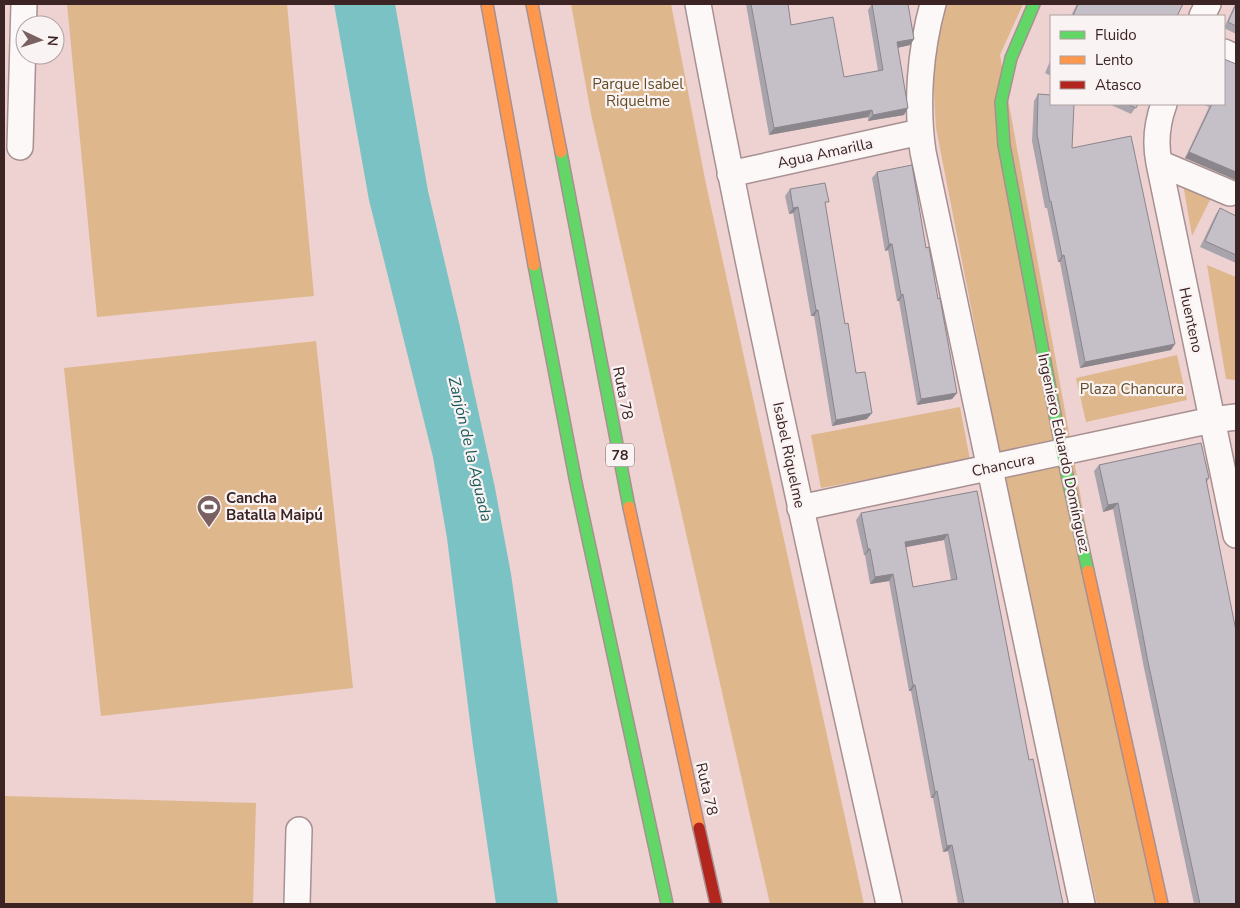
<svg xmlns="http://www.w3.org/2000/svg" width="1240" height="908" font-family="'Nunito Sans',sans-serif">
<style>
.green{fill:#dfb78d}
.water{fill:#7ac2c4}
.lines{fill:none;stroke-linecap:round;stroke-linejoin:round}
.street-casing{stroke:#a89091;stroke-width:28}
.fast-casing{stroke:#a89091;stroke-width:14}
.slow-casing{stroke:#a89091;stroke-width:14}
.jam-casing{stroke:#a89091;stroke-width:14}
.street{stroke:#fcf8f8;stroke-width:25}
.fast{stroke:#63d668;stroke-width:11}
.slow{stroke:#ff974d;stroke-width:11}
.jam{stroke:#b3261e;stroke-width:11}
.wall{fill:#a9a4ac;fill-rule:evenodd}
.shaded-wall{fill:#8a868c}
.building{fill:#c5bfc8;stroke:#8a868c;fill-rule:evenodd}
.labels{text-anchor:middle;stroke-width:4.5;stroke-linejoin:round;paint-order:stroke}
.shield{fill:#faf3f3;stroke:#756162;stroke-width:1}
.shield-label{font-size:14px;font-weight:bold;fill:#3c2324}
.park-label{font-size:15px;fill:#644c26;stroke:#faf3f3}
.street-label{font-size:15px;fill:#3c2324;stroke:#faf3f3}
.poi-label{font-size:15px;font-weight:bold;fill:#3c2324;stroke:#faf3f3;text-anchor:start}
.water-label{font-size:16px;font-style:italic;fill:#18595b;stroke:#faf3f3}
</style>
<rect width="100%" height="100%" fill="#eed1d1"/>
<path class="green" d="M67 4H287L314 296 97 317Z
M571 4H671L706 184 864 904H770L591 114Z
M946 4H1023L1000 55 1155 904H1097L1003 471 936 128C933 86 931 45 946 4Z
M1183 184 1211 198 1192 236Z
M1207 265 1236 277V380L1226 379Z
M316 341 353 688 101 716 64 368Z
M1177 355 1187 400 1086 422 1076 378Z
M960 407 970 460 821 488 811 435Z
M4 796 256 803 253 904H4Z"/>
<path class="water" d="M334 4H395L428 191 460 327 495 488 511 574 558 904H496L473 746 447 538 433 457 369 200Z"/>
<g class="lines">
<defs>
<path id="street" d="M698 4C754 306 822 605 889 904
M933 4C920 51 916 104 923 152L1082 904
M1202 16 1208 4
M1224 52 1236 58
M1164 104C1157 123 1155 143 1159 163L1236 535
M20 147 24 4
M1159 163 1230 193
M730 174 920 132
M800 508 1212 420 1236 417
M297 904 299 830"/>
<path id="fast" d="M1034 4 1011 58 1001 102 1004 145 1062 452 1088 571
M561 152 629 507
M534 265 576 483 667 904"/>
<path id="slow" d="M487 4 534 265
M532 4 561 152
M629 507 699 828
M1088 571 1162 904"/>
<path id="jam" d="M699 828 716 904"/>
</defs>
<use href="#street" class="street-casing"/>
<use href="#fast" class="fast-casing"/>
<use href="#slow" class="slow-casing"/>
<use href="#jam" class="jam-casing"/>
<use href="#street" class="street"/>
<use href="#fast" class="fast"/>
<use href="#slow" class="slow"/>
<use href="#jam" class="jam"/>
</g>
<path class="wall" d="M746 4H788L791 25 844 77 878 71 868 10 872 4 914 39 910 45 897 48 904 115 868 121V117L769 135Z
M1077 4H1183L1177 16H1071Z
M1235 4H1236V34L1224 28Z
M1051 59V76L1045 73Z
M1236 64V180L1185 158 1209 107 1203 104H1224Z
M1038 94 1072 148 1171 350 1080 368 1060 262H1058L1047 208H1045L1032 141 1034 101Z
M1109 104H1138L1131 114Z
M877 172 926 248 938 299 957 393 952 399 917 405 899 301H897L888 250 885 251 872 178Z
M790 189 825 206 845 324 867 419 832 426 814 316H811L793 213 789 214 785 196Z
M1220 208 1236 216V263L1200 247 1216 214Z
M1099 465 1209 478 1207 482 1236 904H1194L1144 668 1113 509 1103 512 1094 471Z
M977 491 1029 760 1063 904H958L948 851 943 852 933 798H931L911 691H909L889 581 870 584 865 555H864L856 520 861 513ZM944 540 951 580 913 587 906 547Z"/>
<path class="shaded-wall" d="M914 39 910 45 892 49 897 42Z
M908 108 904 115 868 121 873 115Z
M872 110 868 117 769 135 774 128Z
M1189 152 1236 172V180L1185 158Z
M798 207 793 213 789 214 793 208Z
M889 244H892L888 250 885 251Z
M1064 255 1060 262H1058L1062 256Z
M903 294 899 301H897L901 295Z
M816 310H818L814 316H811Z
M1175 344 1171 350 1080 368 1085 362Z
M957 393 952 399 917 405 921 399Z
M872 413 867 419 832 426 836 420Z
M1118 503 1113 509 1103 512 1108 505Z
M948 534 944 540 901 548 905 542Z
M868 549H870L865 555H864Z
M893 574 889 581 870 584 875 577Z
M913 685H915L911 691H909Z
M937 791 933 798H931L935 792Z
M952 845 948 851 943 852 947 846Z"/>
<path class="building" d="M751 4H788L791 25 833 17 844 77 883 70 872 4H908L914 39 897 42 908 108 873 115 872 110 774 128Z
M1078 4H1183L1177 16H1073Z
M1236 4V26L1228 22Z
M1224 59 1236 64V172L1189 152 1212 104H1224Z
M1038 94 1051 95V104H1074L1072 148 1131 136 1175 344 1085 362 1064 255 1062 256 1051 201 1050 202 1037 134Z
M1127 104H1138L1136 108Z
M912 165 926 248 929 247 938 299 940 298 957 393 921 399 903 294 901 295 892 244H889L877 172Z
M825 183 829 202H825L845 324 848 323 856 373 865 372 872 413 836 420 818 310H816L798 207 793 208 790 189Z
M1220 208 1236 216V255L1205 241Z
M1201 443 1209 478 1206 479 1236 631V904H1200L1148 662 1118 503 1108 505 1099 465Z
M977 491 1029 760 1033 759 1063 904H964L952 845 947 846 937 791 935 792 915 685H913L893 574 875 577 870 549H868L861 513ZM948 534 957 579 913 587 905 542Z"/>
<defs>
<symbol id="stadium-pin" viewBox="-11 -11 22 30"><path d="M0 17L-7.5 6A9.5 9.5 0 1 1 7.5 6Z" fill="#7a6061" stroke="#faf3f3"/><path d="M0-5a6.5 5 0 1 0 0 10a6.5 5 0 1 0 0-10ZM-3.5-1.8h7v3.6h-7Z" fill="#fff"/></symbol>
</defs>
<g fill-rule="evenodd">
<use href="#stadium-pin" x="195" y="493" width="28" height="38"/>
</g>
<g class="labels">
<rect class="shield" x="606" y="443.5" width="28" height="23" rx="4"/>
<g class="shield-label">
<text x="620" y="460">78</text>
</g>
<g class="park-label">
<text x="638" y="89">Parque Isabel<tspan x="638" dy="17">Riquelme</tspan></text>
<text x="1132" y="394">Plaza Chancura</text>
</g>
<g class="street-label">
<text transform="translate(825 153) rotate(-12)" y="5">Agua Amarilla</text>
<text transform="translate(1191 320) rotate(78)" y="5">Huenteno</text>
<text transform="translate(623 393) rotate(79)" y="5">Ruta 78</text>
<text transform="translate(1064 453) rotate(78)" y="5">Ingeniero Eduardo Domínguez</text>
<text transform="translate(789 455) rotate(78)" y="5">Isabel Riquelme</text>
<text transform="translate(1003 465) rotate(-12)" y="5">Chancura</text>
<text transform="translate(707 789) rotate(77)" y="5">Ruta 78</text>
</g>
<g class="poi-label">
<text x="226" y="503">Cancha<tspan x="226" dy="17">Batalla Maipú</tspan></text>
</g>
<g class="water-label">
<text transform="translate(471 449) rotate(77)" y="6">Zanjón de la Aguada</text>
</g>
</g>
<rect width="1240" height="908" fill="none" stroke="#3c2324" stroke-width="10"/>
<rect x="1050" y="15" width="175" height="90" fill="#faf3f3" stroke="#aea0a0"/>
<rect x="1060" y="31" width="25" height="8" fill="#63d668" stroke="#aea0a0"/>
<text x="1095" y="40" font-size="15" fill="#3c2324">Fluido</text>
<rect x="1060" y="56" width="25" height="8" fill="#ff974d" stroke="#aea0a0"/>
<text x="1095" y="65" font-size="15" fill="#3c2324">Lento</text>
<rect x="1060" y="81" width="25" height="8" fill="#b3261e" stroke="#aea0a0"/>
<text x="1095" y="90" font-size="15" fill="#3c2324">Atasco</text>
<g transform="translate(40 40) rotate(94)"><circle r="24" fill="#faf3f3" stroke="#aea0a0"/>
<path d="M0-4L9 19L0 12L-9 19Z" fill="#7a6061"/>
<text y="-8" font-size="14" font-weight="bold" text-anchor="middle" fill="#3c2324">N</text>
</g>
</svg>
